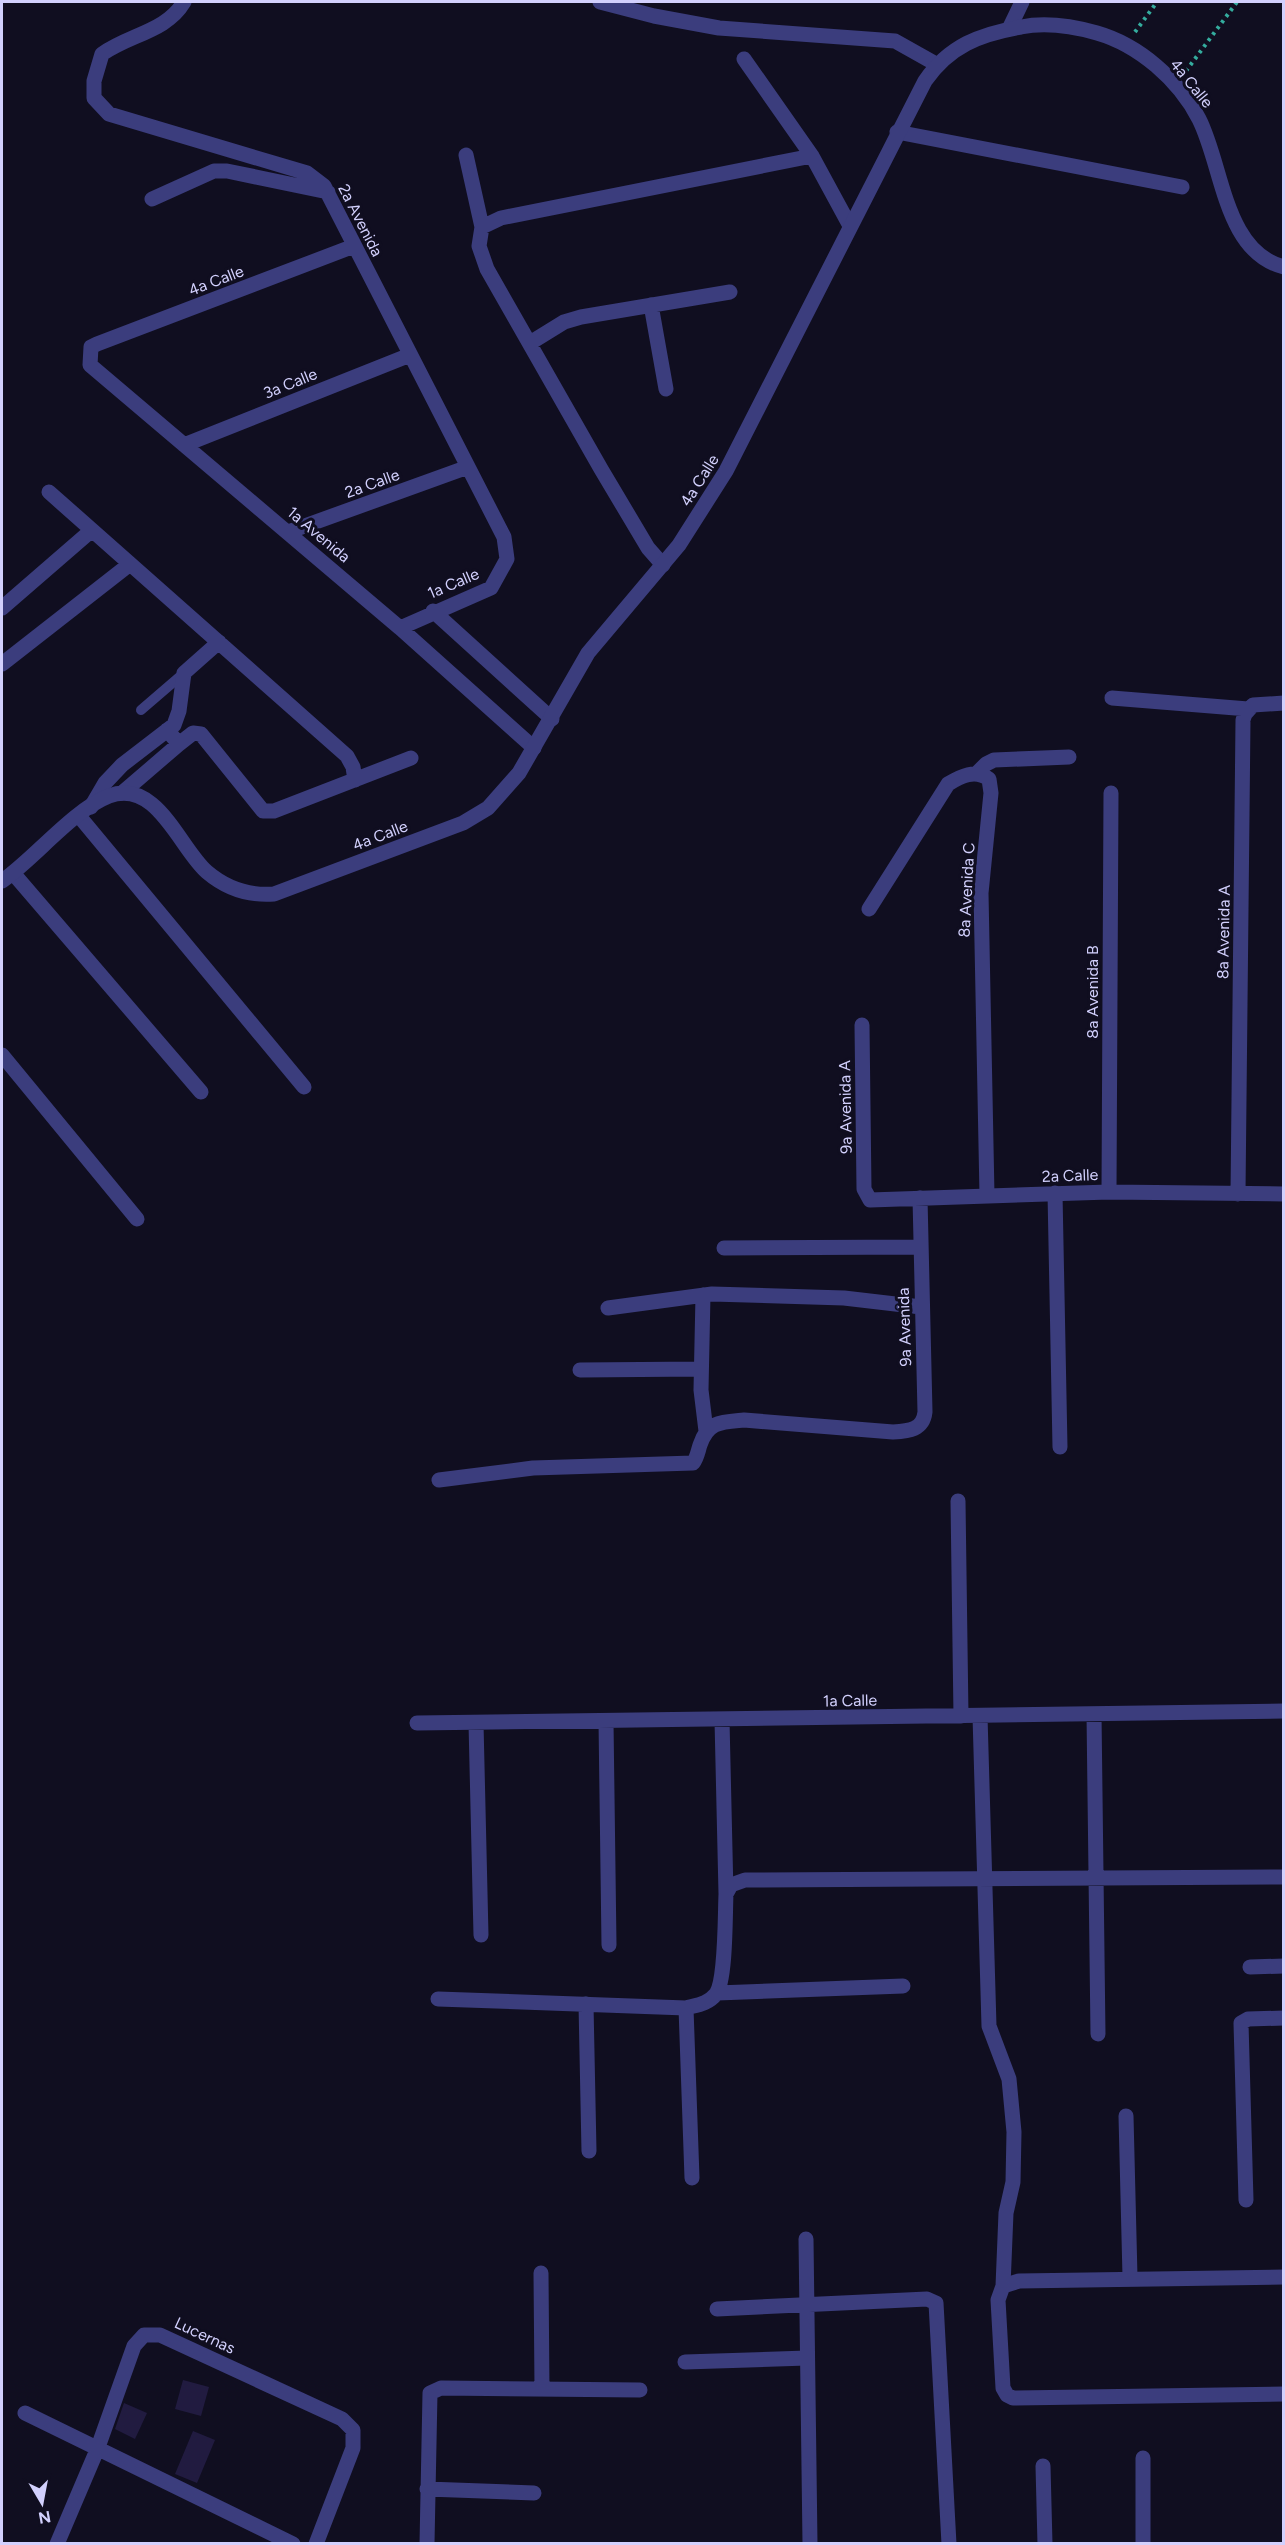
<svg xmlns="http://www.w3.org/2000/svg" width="1285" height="2545" font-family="Figtree,sans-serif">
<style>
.building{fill:#211b40}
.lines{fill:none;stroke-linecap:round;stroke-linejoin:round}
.path{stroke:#34ac9e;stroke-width:4;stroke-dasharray:3 4.5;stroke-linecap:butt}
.service{stroke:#3b3d7d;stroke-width:10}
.minor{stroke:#3b3d7d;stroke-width:15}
.tertiary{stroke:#3b3d7d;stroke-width:15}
.labels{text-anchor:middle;stroke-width:6;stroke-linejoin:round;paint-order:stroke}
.street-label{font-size:16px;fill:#d2d0fd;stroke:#100e20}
</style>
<rect width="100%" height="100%" fill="#100e20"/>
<path class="building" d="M183 2380 209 2387 201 2416 175 2409Z
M124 2403 147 2413 135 2439 115 2429Z
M193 2431 215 2440 197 2483 175 2474Z"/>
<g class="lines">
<path class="path" d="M1135 32 1157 2
M1186 71 1237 2"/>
<path class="service" d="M141 710 184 673"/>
<path class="minor" d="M184 2C166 32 130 34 102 54L94 81V98L109 114 307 173 324 186 504 537 507 559 491 588 400 628
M600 2 654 16 719 28 895 41 936 64
M1009 29 1022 2
M744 59 812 156 850 226
M897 132 1182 187
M466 155 482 227 479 246 487 269 601 469 648 548 663 565
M152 199 214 171H227L328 192
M482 227 501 218 812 156
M354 246 97 344 91 347 90 365 400 628 534 748
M651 305 666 389
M530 343 564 322 581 317 730 292
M184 445 410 355
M49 492 347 756 353 767 355 780
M288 532 468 467
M2 608 92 530
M433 611 552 719
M2 664 130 564
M1112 698 1248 709
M167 730 179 744 193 733 201 734 263 811H274L411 758
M977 773 986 764 994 760 1069 757
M122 793 179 744
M91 807 105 783 122 765 174 725 179 711 184 673 219 642
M79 816 304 1087
M13 873 201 1092
M869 909 948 784C961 776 975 769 989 779L991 793 981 893 987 1195
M862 1025 864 1189 870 1200 1109 1192 1284 1194
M2 1055 137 1219
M1109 1192 1111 793
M1055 1193 1060 1447
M1238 1194 1243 720 1245 714 1253 705 1284 703
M724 1248 920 1247
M703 1295 701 1390 706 1431
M608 1308 712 1294 844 1298 921 1307
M580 1370 701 1369
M439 1480 533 1468 693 1463C697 1458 698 1451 700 1445 708 1421 722 1422 744 1420L893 1432C909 1431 923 1430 925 1412L920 1198
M958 1501 961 1716
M1094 1714 1098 2034
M980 1716 989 2026 1009 2079 1014 2132 1013 2182 1006 2213 1003 2286
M722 1720 726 1894
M606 1721 609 1945
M417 1723 1284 1711
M476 1723 481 1935
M1250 1967 1284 1966
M717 1993 903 1986
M438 1999 686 2008C697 2005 708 2004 716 1994 726 1980 725 1914 726 1894L731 1885 745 1880 1284 1877
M586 2004 589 2151
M686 2008 692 2178
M1126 2116 1130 2277
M1246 2200 1241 2023 1248 2019 1284 2018
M806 2239 810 2544
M541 2273 542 2389
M1284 2277 1019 2281 1003 2286 998 2300 1003 2388 1007 2395 1013 2398 1284 2394
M717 2309 927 2299 936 2303 949 2544
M685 2362 807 2358
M25 2413 293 2544
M1143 2458V2544
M1043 2466 1045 2544
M427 2489 534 2493
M57 2544 97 2450 134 2346 144 2335H160L342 2419 353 2430V2448L316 2544
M427 2544 430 2393 441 2388 640 2390"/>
<path class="tertiary" d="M2 881C35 858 73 810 109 796 157 778 180 849 207 872 227 889 248 896 274 894L463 823 488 808 519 773 588 653 679 545 726 471 925 81C949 46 980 34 1021 27 1046 22 1072 26 1097 33 1139 45 1179 80 1199 119 1223 166 1224 252 1284 267"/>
</g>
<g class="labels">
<g class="street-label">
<text transform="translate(1192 83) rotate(51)" y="6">4a Calle</text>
<text transform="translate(361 220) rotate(63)" y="6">2a Avenida</text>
<text transform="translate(216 280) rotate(-21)" y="6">4a Calle</text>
<text transform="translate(290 383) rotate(-22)" y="6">3a Calle</text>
<text transform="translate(699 480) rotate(-58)" y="6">4a Calle</text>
<text transform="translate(372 483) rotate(-20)" y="6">2a Calle</text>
<text transform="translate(319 534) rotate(40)" y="6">1a Avenida</text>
<text transform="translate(453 583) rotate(-23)" y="6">1a Calle</text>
<text transform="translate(380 835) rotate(-21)" y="6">4a Calle</text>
<text transform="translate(966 890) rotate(-87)" y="6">8a Avenida C</text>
<text transform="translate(1223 932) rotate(-89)" y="6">8a Avenida A</text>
<text transform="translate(1092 992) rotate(-90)" y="6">8a Avenida B</text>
<text transform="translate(845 1107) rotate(-91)" y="6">9a Avenida A</text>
<text transform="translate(1070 1175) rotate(-2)" y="6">2a Calle</text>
<text transform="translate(904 1327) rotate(-92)" y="6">9a Avenida</text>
<text transform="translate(850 1700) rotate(-1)" y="6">1a Calle</text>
<text transform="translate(205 2335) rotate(25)" y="6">Lucernas</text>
</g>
</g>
<rect width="1285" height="2545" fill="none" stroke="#d2d0fd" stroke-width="6"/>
<g transform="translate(42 2503) rotate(170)" stroke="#100e20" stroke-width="4.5" paint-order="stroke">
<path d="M0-4.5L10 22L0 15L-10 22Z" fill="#d2d0fd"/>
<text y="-9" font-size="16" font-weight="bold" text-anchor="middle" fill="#d2d0fd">N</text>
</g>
</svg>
